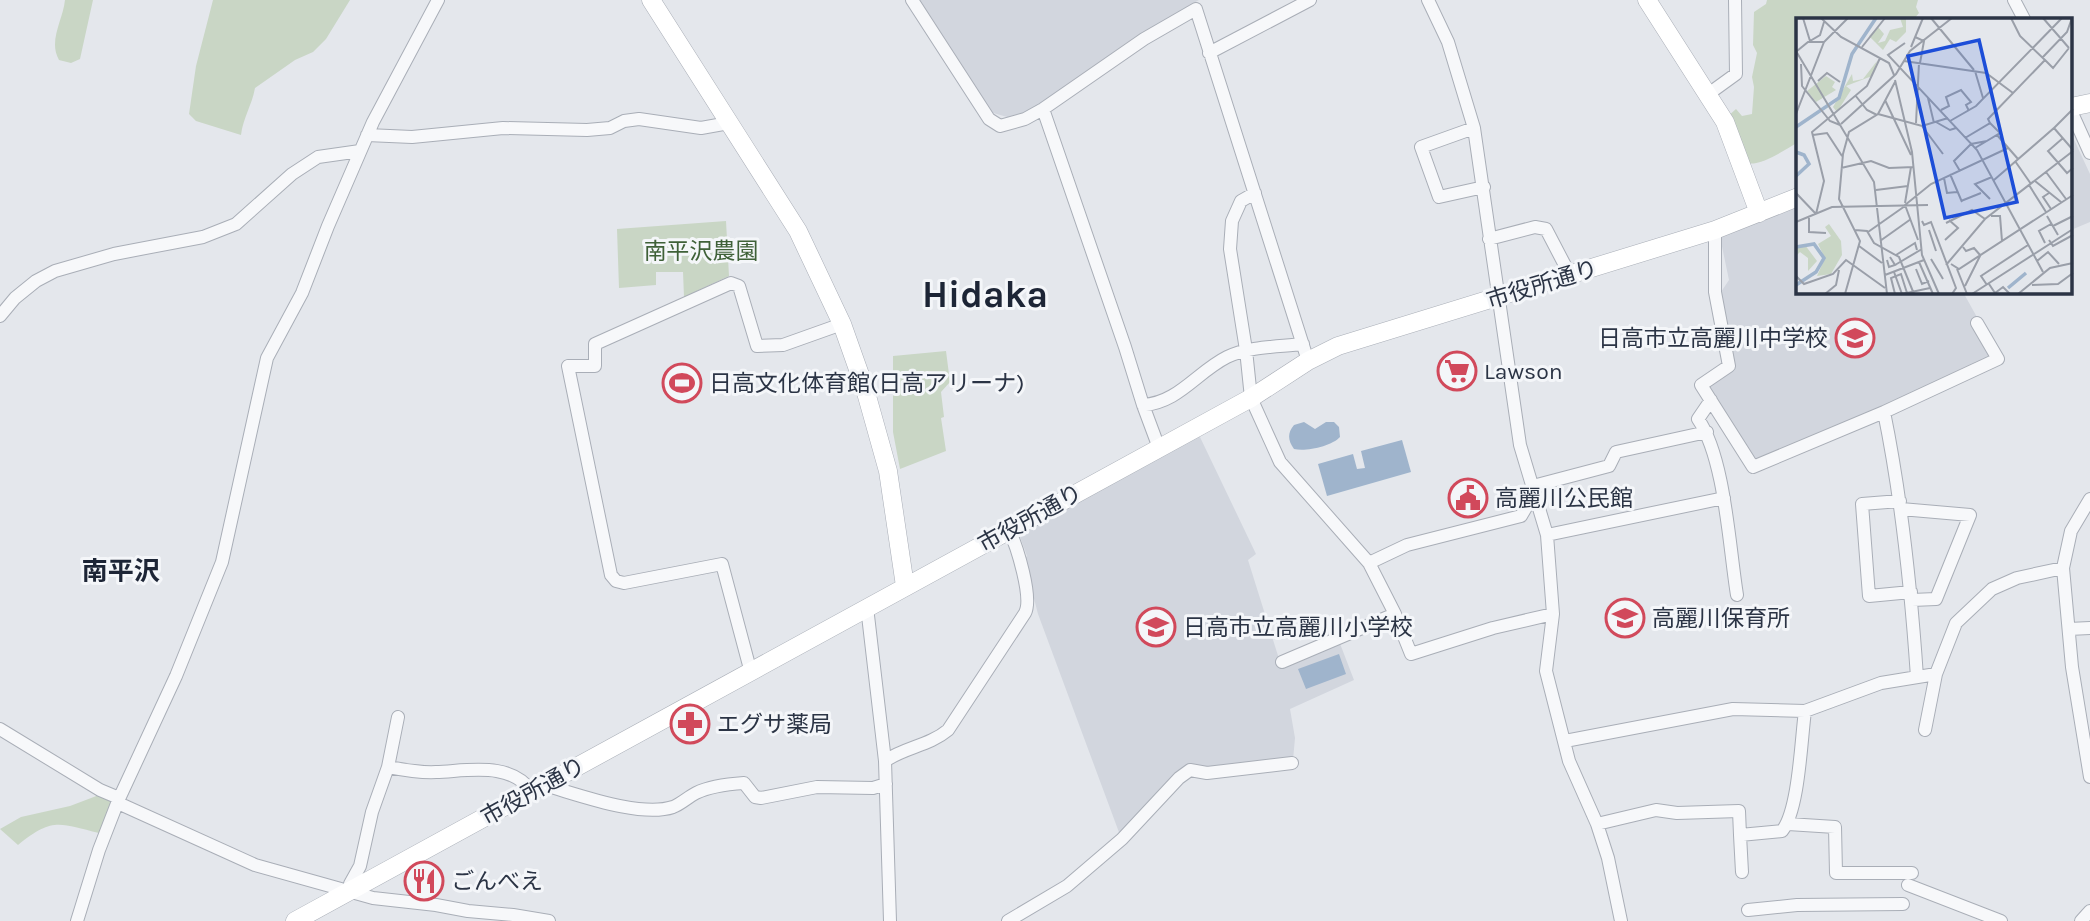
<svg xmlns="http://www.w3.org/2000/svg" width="2090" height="921" font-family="Karla,'Noto Sans JP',sans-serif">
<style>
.built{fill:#d2d6de}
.green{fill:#c9d6c5}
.water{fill:#9fb4cc}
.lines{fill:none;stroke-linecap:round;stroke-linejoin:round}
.street-casing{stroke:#a9aeb7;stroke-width:14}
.secondary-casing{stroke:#a9aeb7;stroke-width:19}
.street{stroke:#f7f8fa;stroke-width:12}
.secondary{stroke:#fff;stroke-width:18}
.labels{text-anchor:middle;stroke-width:6;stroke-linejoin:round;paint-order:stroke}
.park-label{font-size:23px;fill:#3f6138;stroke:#f4f6f9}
.street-label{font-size:23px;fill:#2b3445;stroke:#f4f6f9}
.poi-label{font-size:23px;fill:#2b3445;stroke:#f4f6f9;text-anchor:start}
.quarter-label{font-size:26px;font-weight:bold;fill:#1d2536;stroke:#f4f6f9}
.town-label{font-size:37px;font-weight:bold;fill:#1d2536;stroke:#f4f6f9}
.inset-river{fill:none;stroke:#9fb4cc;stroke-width:3.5}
.inset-road{fill:none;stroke:#9a9fa9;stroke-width:2}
.view{fill:#1d4ed8;fill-opacity:0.15;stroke:#1d4ed8;stroke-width:3.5}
.inset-edge{fill:none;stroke:#2b3445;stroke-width:3.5}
</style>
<rect width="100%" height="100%" fill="#e4e7ec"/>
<path class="built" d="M920 0H1199L1135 37 1026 114 1011 118 993 113Z
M2071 133 2090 174V222L2071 230Z
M1798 204V292H1963L1978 319 1991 358 1759 462 1753 461 1708 389 1709 383 1733 368 1721 292 1729 280 1720 237Z
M1199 435 1256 554 1248 560 1280 662 1339 641 1354 680 1290 709 1295 738 1293 760 1206 770 1189 767 1120 835 1038 614 1024 560 1027 556 1019 534Z"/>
<path class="green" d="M65 0H93L80 59 71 63 59 60C48 41 63 20 65 0Z
M213 0H350L326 39 313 52 295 60 255 88C252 105 243 118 241 135L196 121 189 114 196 66Z
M1767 0H1918L1916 7 1919 13 1914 19H1798V142C1785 150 1760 167 1746 163L1727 117 1736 109 1742 116 1752 114 1754 87 1752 77 1757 53 1753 45 1754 12 1766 4Z
M726 221 729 276 684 297 683 272H656V285L619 288 617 229Z
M946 351 950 382 941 392 944 417 941 418 946 451 900 469 893 432V356Z
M99 795 112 801 99 833C59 823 52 817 18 845L0 829 21 817 70 806Z"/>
<path class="water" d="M1304 422 1315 429 1326 422H1334L1339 427 1340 437C1332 446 1306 452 1294 449 1288 441 1287 433 1294 425Z
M1402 440 1411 472 1327 496 1318 464 1353 454 1357 469 1365 468 1361 451Z
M1339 654 1346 674 1306 689 1298 669Z"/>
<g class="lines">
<defs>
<path id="street" d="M912 0 989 119 1000 126 1025 119 1043 109 1144 39 1196 9 1308 361
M1428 0 1448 42 1474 128 1520 445 1547 535 1553 614 1546 671 1569 761 1597 824 1608 858 1621 921
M2014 0 2024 19
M1209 53 1310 0
M1707 95 1736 74 1735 0
M1043 109 1125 347 1143 405 1159 448
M2071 111 2090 153
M1474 128 1421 147 1439 197 1484 187
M367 135 412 137 503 128 587 130 610 128 624 121 639 119 701 128 729 123
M1255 193 1241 201 1232 221 1230 249 1246 350 1251 398 1280 462 1369 563 1395 614 1411 654 1493 628 1553 614
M1715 230V292L1729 366 1701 385 1753 467 1884 412 1998 359 1977 323
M1489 239 1535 227 1546 229 1570 275
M0 316 15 298 36 281 55 271 114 254 203 237 236 224 292 174 318 157 360 151
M1711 400 1698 419C1725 458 1729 546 1737 595
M1143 405C1178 403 1197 372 1227 357 1250 346 1278 347 1303 344
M1884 412C1902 500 1911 588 1917 677
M1533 486 1609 466 1616 452 1707 432
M2090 499 2071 531 2063 568 2072 667 2090 777
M1900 501 1862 504 1869 596 1911 592
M1901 509 1970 515 1936 599 1912 600
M1547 535 1724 498
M1369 563 1407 545 1521 516 1535 492
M867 607 885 761 890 921
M2069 629 2090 628
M1282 662 1395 614
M750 669 722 564 624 583 616 581 611 575 568 366H595V344L731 283 739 286 757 346 783 345 842 324
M0 729 100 790 119 798
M1925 730 1936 674 1956 623 1992 589 2017 578 2063 568
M1565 741 1733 709 1805 711 1881 683 1936 674
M885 761C905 747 929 746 948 730L1025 613C1033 598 1017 546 1009 530
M388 767C404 770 420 773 436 772 468 771 511 761 532 792
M544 785C577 794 640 818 673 807 681 804 688 797 696 793 710 786 729 784 744 783L755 797 761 798 817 787 873 788 886 784
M118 803 255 865 373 898 436 905 468 911 513 915 549 921
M1597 824 1656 810 1677 813 1739 811 1740 835 1782 831C1799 810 1801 740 1805 711
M1788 824 1835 827 1836 873H1912
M1740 835 1742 872
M1908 885 2001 921
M350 890V884L360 866 372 812 388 767 398 717
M1748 910 1797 905 1903 904
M77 921 99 850 118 801 176 676 222 562 267 358 302 293 328 226 373 122 438 0
M1008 921 1067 886 1122 839 1179 778 1190 770 1207 773 1292 763
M2081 921 2090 911"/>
<path id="secondary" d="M651 0 798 231 842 324 865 389 888 471 905 586
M1647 0 1725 122 1759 213
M2071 107 2090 103
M295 921C613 745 932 571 1251 398L1308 361 1338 346 1715 230 1798 197"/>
</defs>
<use href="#street" class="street-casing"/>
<use href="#secondary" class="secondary-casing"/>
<use href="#street" class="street"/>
<use href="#secondary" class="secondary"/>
</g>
<defs>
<symbol id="school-ring" viewBox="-11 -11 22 22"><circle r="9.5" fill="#f4f6f9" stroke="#d1495b" stroke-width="1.5"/><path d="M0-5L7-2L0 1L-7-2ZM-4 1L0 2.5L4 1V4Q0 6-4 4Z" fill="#d1495b"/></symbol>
<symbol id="supermarket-ring" viewBox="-11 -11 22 22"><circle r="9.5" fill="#f4f6f9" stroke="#d1495b" stroke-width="1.5"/><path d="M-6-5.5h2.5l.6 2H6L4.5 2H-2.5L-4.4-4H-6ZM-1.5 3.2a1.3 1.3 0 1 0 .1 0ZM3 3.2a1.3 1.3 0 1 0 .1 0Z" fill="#d1495b"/></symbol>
<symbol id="stadium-ring" viewBox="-11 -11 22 22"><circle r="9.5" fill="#f4f6f9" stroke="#d1495b" stroke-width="1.5"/><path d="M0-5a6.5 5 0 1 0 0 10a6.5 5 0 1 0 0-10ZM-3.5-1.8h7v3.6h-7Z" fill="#d1495b"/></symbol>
<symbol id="civic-ring" viewBox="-11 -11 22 22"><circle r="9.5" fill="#f4f6f9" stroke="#d1495b" stroke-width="1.5"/><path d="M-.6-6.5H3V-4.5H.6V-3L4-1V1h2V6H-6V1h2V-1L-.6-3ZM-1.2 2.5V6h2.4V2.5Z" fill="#d1495b"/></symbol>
<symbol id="pharmacy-ring" viewBox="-11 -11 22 22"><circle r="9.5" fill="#f4f6f9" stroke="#d1495b" stroke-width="1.5"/><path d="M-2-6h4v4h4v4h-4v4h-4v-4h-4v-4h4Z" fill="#d1495b"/></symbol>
<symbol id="restaurant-ring" viewBox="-11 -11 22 22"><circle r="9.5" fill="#f4f6f9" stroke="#d1495b" stroke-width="1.5"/><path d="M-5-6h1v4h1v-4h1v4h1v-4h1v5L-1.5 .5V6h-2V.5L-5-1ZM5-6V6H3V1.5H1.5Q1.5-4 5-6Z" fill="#d1495b"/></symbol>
</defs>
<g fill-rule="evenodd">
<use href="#school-ring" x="1833" y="316" width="44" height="44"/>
<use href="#supermarket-ring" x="1435" y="349" width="44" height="44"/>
<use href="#stadium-ring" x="660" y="361" width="44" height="44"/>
<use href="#civic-ring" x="1446" y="476" width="44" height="44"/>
<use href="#school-ring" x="1603" y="596" width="44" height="44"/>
<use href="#school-ring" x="1134" y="605" width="44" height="44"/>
<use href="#pharmacy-ring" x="668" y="702" width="44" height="44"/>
<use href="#restaurant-ring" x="402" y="859" width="44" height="44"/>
</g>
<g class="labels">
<g class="park-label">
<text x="701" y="259">南平沢農園</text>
</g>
<g class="street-label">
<text transform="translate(1542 284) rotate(-17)" y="8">市役所通り</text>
<text transform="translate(1030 518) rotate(-29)" y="8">市役所通り</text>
<text transform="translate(533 791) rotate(-29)" y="8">市役所通り</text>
</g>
<g class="poi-label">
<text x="1828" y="346" text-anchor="end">日高市立高麗川中学校</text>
<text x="1484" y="379">Lawson</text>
<text x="709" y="391">日高文化体育館(日高アリーナ)</text>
<text x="1495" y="506">高麗川公民館</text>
<text x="1652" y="626">高麗川保育所</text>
<text x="1183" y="635">日高市立高麗川小学校</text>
<text x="717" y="732">エグサ薬局</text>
<text x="451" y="889">ごんべえ</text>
</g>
<g class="quarter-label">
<text x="121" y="580">南平沢</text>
</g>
<g class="town-label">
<text x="985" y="307">Hidaka</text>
</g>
</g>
<g transform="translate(1796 18)">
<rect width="276" height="276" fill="#e4e7ec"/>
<path d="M104 0 110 1V14L100 24 94 21 87 32 73 18 82 9 88 16 82 25 89 23 94 12 107 9ZM81 43 76 58 50 68 55 72 41 94 37 89 56 56 57 63 67 61ZM30 58 39 64 36 69 40 72 20 84 11 73ZM33 206 45 223 46 237 35 256 21 258 29 240 22 226 35 218 29 209ZM9 227 21 243 12 253V240L4 234 0 238V230Z" fill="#c9d6c5"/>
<path class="inset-river" d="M0 109 43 80 56 36 80 0M0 134 8 137 13 146 0 158M0 229 18 226 28 240 20 254 0 267M212 270 230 255"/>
<path class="inset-road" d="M7 0 14 23M25 0 45 19 93 45 98 57M135 0 178 52M247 0 273 30M119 19 128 23 124 45M14 23 24 17 28 4M109 25 92 37 181 132 247 254M66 29 89 0M115 29 127 0M0 33 78 164 91 276M1 33 12 24H28M246 40 271 14 276 0M249 42 257 50 273 30M108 43 190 55 217 75M5 46 6 68 34 103 44 107M179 53 187 80M99 62 116 134 126 237 143 276M22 63 31 55 44 64M59 77 71 92 81 97M132 80 138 105M89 82 115 137M145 92 153 88 150 79 165 72 175 84 170 87 173 93M0 96 28 24 52 0M82 96 126 108 152 100M154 103 180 88 266 0M140 104 154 112 160 110M120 105 123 45M45 106 100 56 114 33 156 0M126 108 147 136M258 110 277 91M17 117 31 115 46 138M201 117 222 141M169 120 194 105 192 101 249 42 224 18 215 0M267 120 252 133 271 155 277 150M179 130 204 115 194 105M219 143 235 166M45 150 75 143 93 150 118 149M164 153 158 143 175 126 191 123M250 154 270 181M154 156 166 184M148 160 151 175 161 174M198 162 258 110 277 132M239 163 265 184M233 167 250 194M80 172 112 168M0 175 20 196M253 175 247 179 255 191M194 181 179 166 196 159M165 183 185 175M109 185 115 149M109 187 135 166 212 130M109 187 122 222M20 196 28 163 16 114 71 68 84 40M195 198H204L206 223M251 198 262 217M13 200V214L30 215M126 203 128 207 135 204 160 270 156 276M0 204 36 189 132 187M150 205 176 192 189 201M257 208 277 198M59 212 71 213 78 225 103 239 118 276M133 212 140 233M72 214 109 188M149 222 162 210 153 202M253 222 257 228 277 217M84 223 115 201M249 225 243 213 255 206M63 228 86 245M167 229 170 233 178 230 184 237M100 237 119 225 121 232M135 241 147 261M91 242 93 249 99 247 94 239M241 243 252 234 263 246M123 244 137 276M155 246 163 251 277 177M99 247 126 231M150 247 189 201 277 133M120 251 126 266 133 263M161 251 171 276M98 254 106 276 134 270M89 257 128 242M0 258 8 266 37 256 50 242 89 270M193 266 199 275 207 269 214 276M191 267 185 258 232 227M236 267 262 266 277 255M169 268 185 236M29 276 40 267 43 252M49 276 64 223 43 181 47 136 53 114 82 96 99 64M99 276 95 260 105 256 111 275M176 276 277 211M222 276 254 250 277 245"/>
<path class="view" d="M183 22 221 184 149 200 112 38Z"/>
<rect width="276" height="276" class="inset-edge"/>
</g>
</svg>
